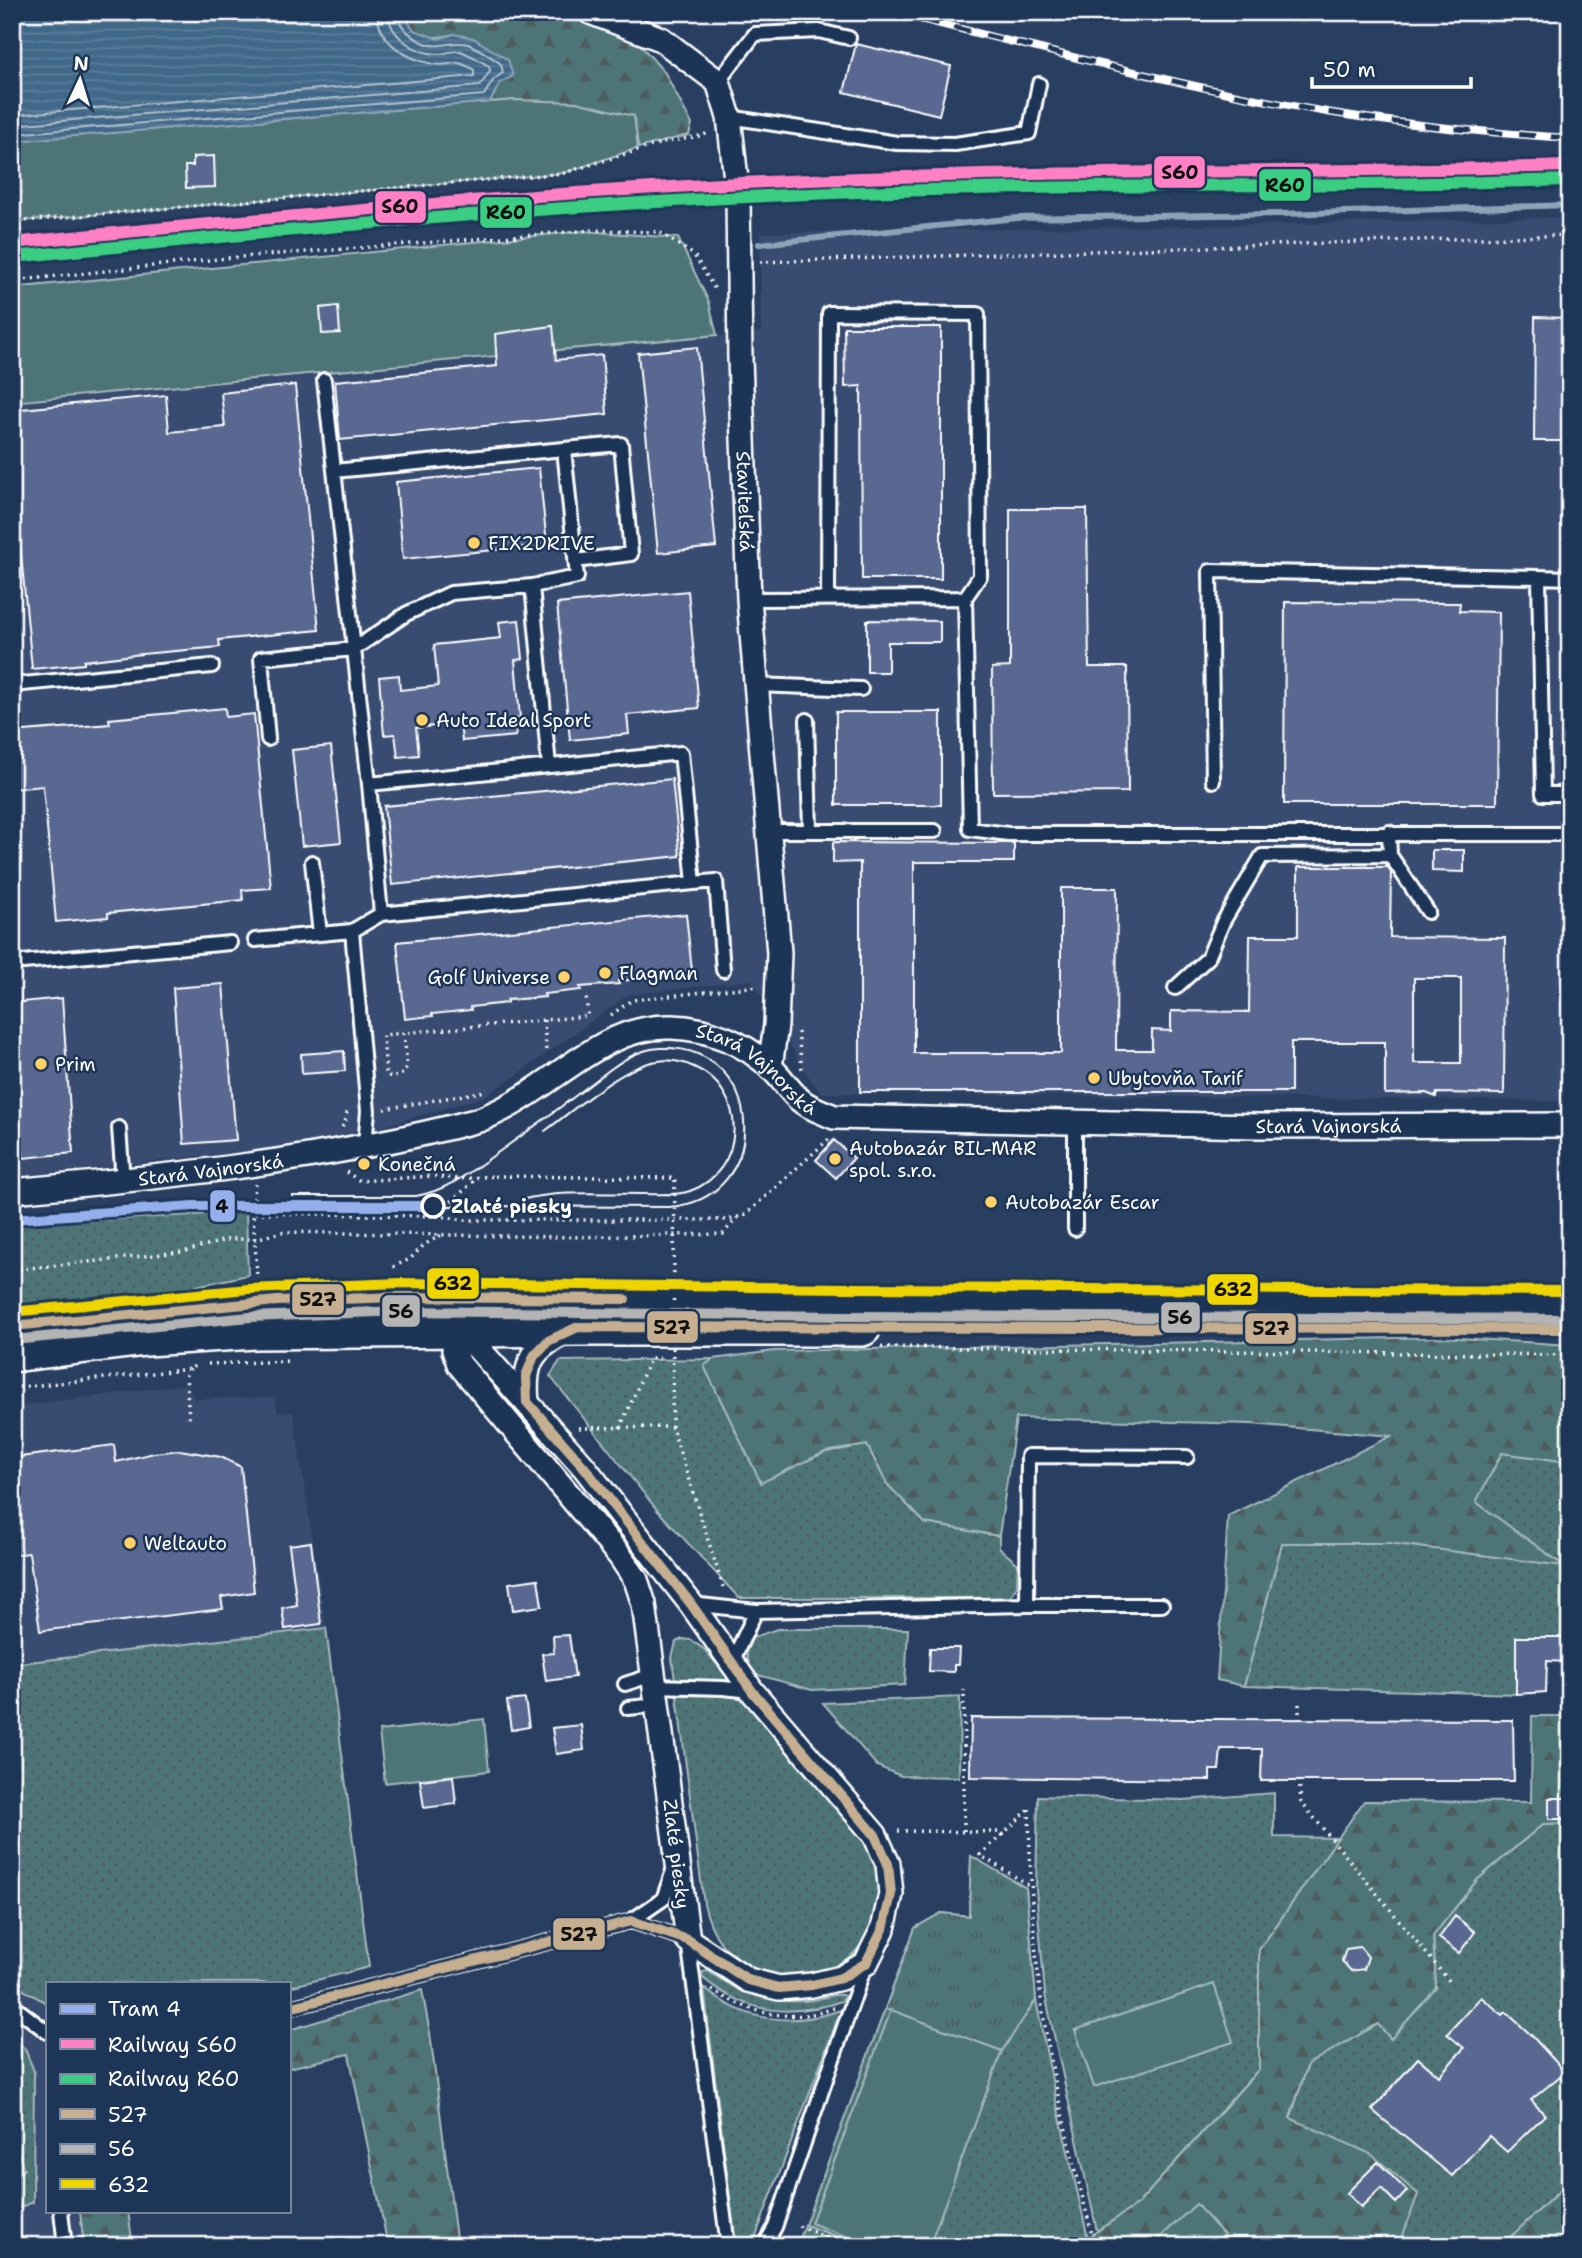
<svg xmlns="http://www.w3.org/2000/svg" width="1582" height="2258" font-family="'Shantell Sans',sans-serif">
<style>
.built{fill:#374b70}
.grass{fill:url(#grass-dots);stroke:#a6babc;stroke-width:2}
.forest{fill:url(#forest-firs);stroke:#a6babc;stroke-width:2}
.park{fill:url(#park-tufts);stroke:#a6babc;stroke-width:2}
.garden{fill:#4e7578;stroke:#a6babc;stroke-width:2}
.water{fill:url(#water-rules);stroke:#8da4b8;stroke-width:2}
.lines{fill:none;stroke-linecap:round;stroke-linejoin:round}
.shore{stroke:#b3c2cf;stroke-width:2}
.stream{stroke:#8da4b8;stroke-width:6}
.building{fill:#586890;stroke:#fff;stroke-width:2;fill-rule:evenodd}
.service-casing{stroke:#fff;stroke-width:18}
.minor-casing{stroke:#fff;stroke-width:28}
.primary-casing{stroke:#fff;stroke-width:42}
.path{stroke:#fff;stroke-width:3.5;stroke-dasharray:2 5;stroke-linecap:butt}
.service{stroke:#1d3557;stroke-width:12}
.minor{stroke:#1d3557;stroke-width:23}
.primary{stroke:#1d3557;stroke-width:37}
.tram{stroke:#fff;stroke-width:2}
.rail-casing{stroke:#fff;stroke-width:8}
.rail{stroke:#1d3557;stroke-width:5;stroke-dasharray:16;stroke-linecap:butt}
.path-bridge{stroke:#fff;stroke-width:3.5;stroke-dasharray:2 5;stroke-linecap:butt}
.bus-1-casing{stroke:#1d3557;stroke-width:16}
.bus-2-casing{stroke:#1d3557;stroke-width:16}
.bus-3-casing{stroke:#1d3557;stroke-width:16}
.bus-1{stroke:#c6af91;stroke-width:10}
.bus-2{stroke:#b4b4b4;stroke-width:10}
.bus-3{stroke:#eed500;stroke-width:10}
.rail-1-casing{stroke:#1d3557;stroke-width:18}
.rail-2-casing{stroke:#1d3557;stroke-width:18}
.rail-1{stroke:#ff80c5;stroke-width:12}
.rail-2{stroke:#3ace82;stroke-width:12}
.tram-1-casing{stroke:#1d3557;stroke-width:16}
.tram-1{stroke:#94afeb;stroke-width:10}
.poi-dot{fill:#ffd166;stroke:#1d3557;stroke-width:2.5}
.stop-dot{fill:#1d3557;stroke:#fff;stroke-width:3.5}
.labels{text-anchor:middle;stroke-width:5;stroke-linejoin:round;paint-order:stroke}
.street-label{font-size:19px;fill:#fff;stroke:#1d3557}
.poi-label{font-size:19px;fill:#fff;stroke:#1d3557;text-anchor:start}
.stop-label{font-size:19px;font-weight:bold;fill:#fff;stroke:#1d3557;text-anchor:start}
.line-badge{stroke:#1d3557;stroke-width:2.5}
.pale-badge-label{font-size:19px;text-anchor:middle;font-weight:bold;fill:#111}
</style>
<defs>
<pattern id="grass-dots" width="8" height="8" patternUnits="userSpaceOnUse" patternTransform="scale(1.75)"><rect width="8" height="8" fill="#4e7578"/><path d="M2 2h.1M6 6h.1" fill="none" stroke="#4d5c5e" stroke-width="1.8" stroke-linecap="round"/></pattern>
<pattern id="forest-firs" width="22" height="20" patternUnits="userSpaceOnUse" patternTransform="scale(1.75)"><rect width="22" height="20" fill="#4e7578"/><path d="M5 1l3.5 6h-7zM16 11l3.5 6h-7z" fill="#4d5c5e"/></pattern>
<pattern id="park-tufts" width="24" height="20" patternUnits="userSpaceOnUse" patternTransform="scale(1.75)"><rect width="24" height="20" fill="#4e7578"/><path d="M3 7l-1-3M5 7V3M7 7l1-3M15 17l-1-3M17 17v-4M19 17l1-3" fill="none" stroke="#4d5c5e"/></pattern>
<pattern id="water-rules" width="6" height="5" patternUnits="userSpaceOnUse" patternTransform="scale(1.75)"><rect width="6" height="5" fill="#416788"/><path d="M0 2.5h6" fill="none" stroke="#5e7e9a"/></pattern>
</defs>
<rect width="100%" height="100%" fill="#293f62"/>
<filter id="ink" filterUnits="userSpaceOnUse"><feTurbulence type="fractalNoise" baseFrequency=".0143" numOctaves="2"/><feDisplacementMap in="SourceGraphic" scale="14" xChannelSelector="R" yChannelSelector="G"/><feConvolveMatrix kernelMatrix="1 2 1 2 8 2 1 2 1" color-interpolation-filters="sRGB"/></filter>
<g filter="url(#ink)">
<path class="built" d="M1570 217V1101L821 1093 808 1076 752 980 628 995 514 1077 483 1097 330 1142 12 1177V398L761 332 760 233 1251 225Z
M188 1384 194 1399 275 1397 278 1413 293 1412 326 1628 369 1967 289 1983H47V2211H91V2246H12V1407Z"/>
<path class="grass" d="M246 1212 248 1275 158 1294 12 1309V1225Z
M713 1359 705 1367 761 1482 825 1452 867 1445 887 1484 925 1523 999 1536V1548L1018 1564 1017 1586 1010 1598H739L658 1511 550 1376 560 1361Z
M1502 1453 1570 1462V1637H1516V1694L1244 1686 1282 1543H1389L1563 1565 1475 1502Z
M326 1628 369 1967 289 1987V1983H47V2003L20 1988 12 1973V1664Z
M777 1629H908L905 1685 812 1690 751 1673 746 1652 752 1638Z
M682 1639 691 1640 705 1650 864 1840C935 1973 735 2038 704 1904L672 1658 676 1642Z
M960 1697 959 1777 901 1776 877 1766 823 1703Z
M1274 1793V1837L1338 1838 1259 1950V2069L1138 2204 1097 2231 1045 1994 1036 1889 1038 1796 1183 1800Z
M1570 1823V2181L1501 2246H1399L1417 2193 1290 2119 1308 2064 1378 2024 1391 2039 1436 1988 1433 1936 1477 1880 1543 1824Z
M971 1856 1026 1888 1036 2000 1056 2100 1088 2238 1075 2246H864L805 2225 915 1928 941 1913 969 1916Z
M708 1971C740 1994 773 2005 813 2000 824 1999 834 1992 845 1996L842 2001C791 2018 746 2014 703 1978L702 1972Z
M704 1988C744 2022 792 2027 841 2010L752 2246H739L735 2240Z
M12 2036 25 2049 34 2071 33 2202 12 2211V2177L24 2169 12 2135Z"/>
<path class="forest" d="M397 12H559L638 42 665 73 692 124 689 135 638 148 634 116 516 100 490 102 500 83 454 34C442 38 425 39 413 30 406 24 407 16 397 12Z
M1443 1337 1570 1345V1462L1502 1453 1476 1502 1564 1566 1389 1543H1282L1244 1686 1217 1680 1228 1516 1391 1436 1251 1424 1016 1418 999 1536 925 1523 887 1484 867 1445 825 1452 761 1483 704 1366 713 1359 774 1351Z
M1532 1716H1570V1823L1543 1824 1477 1880 1433 1936 1436 1988 1391 2039 1378 2024 1308 2064 1290 2118 1371 2154 1418 2194 1399 2246H1234L1196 2205 1151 2246H1075L1138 2204 1259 2069V1950L1364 1801 1531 1802Z
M422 1990 430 2033 457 2246H388L349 2054 289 2068V2030Z
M1570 2181V2246H1501Z
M80 2211H128L133 2246H84Z
M805 2225 864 2246H797Z"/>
<path class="park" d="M971 1856 1026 1888 1036 2000 1002 2051 885 2009 915 1928 941 1913 969 1916Z"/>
<path class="garden" d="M516 100 576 102 634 116 638 148 564 173 12 222V141Z
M583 231 678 238 709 302 717 335 12 402V288Z
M484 1719 489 1771 385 1783 379 1731Z
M1214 1984 1233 2042 1094 2087 1075 2030Z
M891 2010 1002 2051 929 2246H872L811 2223Z
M1196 2204 1234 2246H1151Z"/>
<path class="water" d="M12 12H397L403 14 414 30 438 39 454 34 473 38 508 60 513 76 500 83 490 102 12 141Z"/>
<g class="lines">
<path class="shore" d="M12 115 474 76V70C452 56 453 68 433 64 406 59 378 42 377 12
M12 125 480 86 490 71 489 66C480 61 470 54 460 51 452 50 446 54 438 54 416 54 389 36 388 12
M12 134 484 95 494 79 503 73 501 64C491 57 479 48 468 44 457 41 452 44 441 45 423 48 399 30 396 12"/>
<path class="stream" d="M759 244 1017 218 1282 214 1570 205"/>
</g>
<path class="building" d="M856 44 951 66 939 115 844 92Z
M214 156 215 187 186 188 185 166H193V157Z
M338 306 340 333 322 334 320 308Z
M1535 317 1570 318V441H1534Z
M553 326 556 360 602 355 607 414 340 440 335 381 497 366 495 334Z
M844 327H941V579H862L861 386 845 387Z
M697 347 716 547 658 553 638 353Z
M295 385 319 630 219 640 220 647 142 654 84 661V664L32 669 12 460V410L166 395 169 432 225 427 221 393Z
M539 468 547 545 403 559 396 482Z
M1010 509H1087L1089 667H1127L1128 792 993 793 992 668 1010 667Z
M688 591 699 708 627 715 629 734 570 740 557 604Z
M1285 602 1460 603 1459 611 1499 612 1497 804H1284Z
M519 620 523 659 515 660 520 718H514L516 736 462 741 460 723 416 728 419 755 398 757 395 734 384 735 379 677 399 675 400 690 438 686 434 645 501 638 499 622Z
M867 620 940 621V642H888V672H867Z
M225 708 226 717 254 714 271 888 242 890 243 900 108 913V917L56 922 43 786 12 789V732L110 724 109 719Z
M836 712H941V805H836Z
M331 746 341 842 302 846 292 750Z
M672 779 680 856 392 885 384 806Z
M833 842 1014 843V862H914V1053H1061V888H1117L1116 1050H1152V1030L1171 1031V1011L1249 1012 1250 936H1298V867H1388L1391 872 1390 937 1505 938 1504 1094 1437 1093 1436 1097 1426 1093 1385 1094V1042H1291V1092H860V862L833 863ZM1414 978H1461V1063H1414Z
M1432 850H1464V872L1432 871Z
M686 914 692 971 654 974 655 978 618 981 619 984 580 987 581 990 544 994 545 997 507 1000V1003L470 1007 471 1010 432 1014 433 1016 405 1019 397 942Z
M223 984 236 1140 184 1144 173 988Z
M62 998 73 1153 23 1158 21 1139H12V1099H17L12 1003Z
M344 1051 345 1071 302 1074 301 1054Z
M834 1140 854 1158 836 1178 816 1160Z
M114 1445 116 1462 154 1453 180 1450 221 1457 241 1467 254 1592 221 1597 223 1609 40 1631 29 1553 12 1555V1458Z
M311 1542 321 1624 285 1629 282 1608 297 1605 289 1545Z
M538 1579 542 1606 513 1610 509 1583Z
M569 1635 575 1677 546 1681 542 1654 554 1653 553 1636Z
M1516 1637H1570V1662L1547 1661 1546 1692 1516 1694Z
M930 1648H959L958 1665H954V1672L929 1671Z
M525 1699 529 1727 511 1730 507 1701Z
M971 1718 1513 1720 1514 1781H1261L1262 1749H1221L1219 1770H1210V1780L970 1777Z
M581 1725 584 1750 556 1754 552 1728Z
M453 1776 456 1804 424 1808 420 1780Z
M1549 1798H1570V1819H1549Z
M1455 1916 1475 1932 1459 1953 1439 1938Z
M1360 1947 1368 1957 1364 1969 1351 1971 1342 1961 1346 1949Z
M1481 1997 1503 2015 1506 2012 1532 2036 1565 2072 1531 2100 1545 2115 1507 2152 1489 2136 1452 2176 1372 2110 1418 2058 1439 2076 1464 2048 1447 2034Z
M1378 2162 1407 2191 1396 2203 1381 2188 1361 2207 1347 2193Z"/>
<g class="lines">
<defs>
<path id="service" d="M718 82 755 34 819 31 849 38
M729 117 897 143 955 144 1029 133 1039 84
M324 380 369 784
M564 449 621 444 631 554 575 561
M334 471 564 449 577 577 532 586
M1570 578 1539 577 1543 794H1570
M828 598 829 313 978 314 980 576 965 598
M749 599 965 598 970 829 1008 834H1570
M12 685 212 666
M756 685 861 689
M807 720 810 831
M268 739 261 658 354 649 406 614 451 593 532 586 549 766
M1213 781 1210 571 1539 577
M768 831H935
M1390 855 1428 912
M312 862 320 934
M694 883 716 881 723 970
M352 931 368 1111 365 1145
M255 940 352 931 381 914 369 784 681 753 694 883 381 914
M12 963 230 943
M1175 988 1208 958 1223 922 1262 856 1390 855 1389 832
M119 1128 123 1181
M1075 1229V1122
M691 1604 756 1611 1027 1605H1162
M1027 1605 1028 1456 1187 1457
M732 1662 756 1611
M625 1684 653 1675
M655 1686 723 1688 752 1691
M628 1708 657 1705
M631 1921 688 1940 728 2246
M12 2005 47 2032
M289 2008 631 1921 663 1899 674 1868
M61 2211 65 2246
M764 2246 775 2227 865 1966"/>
<g id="minor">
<path id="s1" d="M590 12 661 39 718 82 729 117 738 197 740 359 749 599 779 953 776 1025 770 1067"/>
<path id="s2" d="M12 1191C169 1177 327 1160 479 1120 487 1117 495 1113 503 1109 558 1081 606 1024 672 1027 708 1028 746 1043 772 1069 782 1078 790 1092 800 1100 809 1108 823 1112 834 1117L1257 1126 1570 1125"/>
<path d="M457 1326 460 1328 584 1467 691 1604 752 1691 875 1835 888 1864 891 1894 883 1929 866 1963 841 1978 812 1985 779 1988 748 1980 688 1940 644 1604 636 1580 620 1556 459 1364 454 1350 460 1328"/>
<path d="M527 1402C523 1362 532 1348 568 1331"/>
</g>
<path id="primary" d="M12 1326 249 1303 401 1297 847 1302 1570 1305
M12 1353 146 1337 254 1330 578 1327H862"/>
</defs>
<use href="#service" class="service-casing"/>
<use href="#minor" class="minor-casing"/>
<use href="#primary" class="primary-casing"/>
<path class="path" d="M12 222 564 173 658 144 704 135 710 131
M760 262 1570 235
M12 281 228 258 593 230 659 232 694 255 716 291
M611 1015 632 1000 758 986
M544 1020 546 1051
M798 1032 802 1070
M404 1033 407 1065 404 1073 393 1078 386 1075 383 1035 404 1033 588 1016 586 996
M384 1109 486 1091
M342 1127 345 1123 347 1113 352 1112
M346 1172 360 1181 432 1176 459 1179 495 1176
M253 1213 255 1184
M436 1216 475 1180
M393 1267 410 1259 424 1245 441 1235
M12 1270 182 1252 230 1239H255L282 1232 571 1237 723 1234 737 1218
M257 1274 253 1213 436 1216 465 1220H727L745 1215 830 1138
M881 1347 1570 1355
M208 1364 291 1361
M12 1388 190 1369 196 1365
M189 1418 186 1375 190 1369
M579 1428 672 1427 724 1590
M620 1428 650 1359 660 1358
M1299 1720V1704
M1299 1780 1301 1802 1451 1983
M1029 1809C1030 1875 1033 1940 1042 2006 1053 2087 1075 2167 1095 2246
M898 1831 998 1832 1002 1835 980 1855 1030 1886
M964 1831V1690
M1002 1835 1028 1810
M712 1990C749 2013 792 2024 834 2008
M799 2226 846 2246"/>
<use href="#service" class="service"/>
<use href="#minor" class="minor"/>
<use href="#primary" class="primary"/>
<path class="tram" d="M292 1196H416C448 1191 474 1169 500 1151 531 1129 561 1107 591 1084 612 1068 633 1049 661 1048 767 1044 774 1200 669 1207L433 1206
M521 1200C560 1190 602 1194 642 1194 657 1194 677 1196 690 1191 746 1171 749 1091 694 1067 683 1062 670 1059 658 1061 624 1065 574 1110 545 1131"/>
<defs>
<path id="rail" d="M892 12C1036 47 1180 87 1327 112 1407 125 1488 133 1570 138"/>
</defs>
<use href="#rail" class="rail-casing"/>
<use href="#rail" class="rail"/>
<path class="path-bridge" d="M495 1176 675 1178 672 1427"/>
<defs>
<path id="bus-1" d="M12 1326 277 1301 401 1297 625 1299
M289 2008 631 1921 688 1940 748 1980 779 1988 812 1985 841 1978 866 1963 883 1929 891 1894 888 1864 875 1835 752 1691 691 1604 584 1467 527 1402 526 1376 534 1356 548 1341 578 1327 1570 1329"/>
<path id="bus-2" d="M13 1340 250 1317 401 1311 847 1316 1570 1319"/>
<path id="bus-3" d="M12 1312 248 1289 401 1283 847 1288 1570 1291"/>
</defs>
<use href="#bus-1" class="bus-1-casing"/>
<use href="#bus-2" class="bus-2-casing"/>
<use href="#bus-3" class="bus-3-casing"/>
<use href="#bus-1" class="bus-1"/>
<use href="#bus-2" class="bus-2"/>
<use href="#bus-3" class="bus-3"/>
<defs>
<path id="rail-1" d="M12 243C277 217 543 191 809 180 1063 170 1316 173 1570 166"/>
<path id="rail-2" d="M13 257C278 231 544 205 810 194 1063 184 1317 187 1570 180"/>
</defs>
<use href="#rail-1" class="rail-1-casing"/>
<use href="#rail-2" class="rail-2-casing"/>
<use href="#rail-1" class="rail-1"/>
<use href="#rail-2" class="rail-2"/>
<defs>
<path id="tram-1" d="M12 1219 193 1206H433"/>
</defs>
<use href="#tram-1" class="tram-1-casing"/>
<use href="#tram-1" class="tram-1"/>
</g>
</g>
<g class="poi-dot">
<circle cx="474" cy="543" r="7"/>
<circle cx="422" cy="720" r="7"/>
<circle cx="605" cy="973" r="7"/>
<circle cx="564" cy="977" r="7"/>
<circle cx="41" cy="1064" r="7"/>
<circle cx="1094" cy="1078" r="7"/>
<circle cx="835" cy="1159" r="7"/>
<circle cx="364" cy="1164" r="7"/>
<circle cx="991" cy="1202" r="7"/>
<circle cx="130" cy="1543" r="7"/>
</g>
<circle class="stop-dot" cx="433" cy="1206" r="11"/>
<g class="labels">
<g class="street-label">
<text dy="7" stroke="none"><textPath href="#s1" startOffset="569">Staviteľská</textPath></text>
<text dy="7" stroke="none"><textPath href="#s2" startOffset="788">Stará Vajnorská</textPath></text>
<text dy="7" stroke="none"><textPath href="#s2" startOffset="1376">Stará Vajnorská</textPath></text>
<text dy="7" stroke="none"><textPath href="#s2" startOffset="200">Stará Vajnorská</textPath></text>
<text transform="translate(677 1854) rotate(83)" y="7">Zlaté piesky</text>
</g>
<g class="poi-label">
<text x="488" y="550">FIX2DRIVE</text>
<text x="436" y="727">Auto Ideal Sport</text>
<text x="619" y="980">Flagman</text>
<text x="550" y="984" text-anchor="end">Golf Universe</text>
<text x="55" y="1071">Prim</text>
<text x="1108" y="1085">Ubytovňa Tarif</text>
<text x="849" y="1155">Autobazár BIL-MAR<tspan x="849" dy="22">spol. s.r.o.</tspan></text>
<text x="378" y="1171">Konečná</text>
<text x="1005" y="1209">Autobazár Escar</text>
<text x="144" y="1550">Weltauto</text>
</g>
<g class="stop-label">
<text x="451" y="1213">Zlaté piesky</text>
</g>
</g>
<g class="line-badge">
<rect x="1153" y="155" width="53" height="34" rx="7" fill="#ff80c5"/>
<rect x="1258" y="168" width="54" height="34" rx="7" fill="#3ace82"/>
<rect x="374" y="190" width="53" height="34" rx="7" fill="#ff80c5"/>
<rect x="479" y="196" width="54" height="33" rx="7" fill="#3ace82"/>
<rect x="209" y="1189" width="27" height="34" rx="7" fill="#94afeb"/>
<rect x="426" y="1267" width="54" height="33" rx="7" fill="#eed500"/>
<rect x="1206" y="1273" width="53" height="33" rx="7" fill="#eed500"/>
<rect x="291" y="1283" width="54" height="33" rx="7" fill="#c6af91"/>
<rect x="381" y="1294" width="40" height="34" rx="7" fill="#b4b4b4"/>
<rect x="1160" y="1301" width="41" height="33" rx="7" fill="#b4b4b4"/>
<rect x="646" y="1310" width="53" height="34" rx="7" fill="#c6af91"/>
<rect x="1244" y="1312" width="53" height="33" rx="7" fill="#c6af91"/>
<rect x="552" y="1917" width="54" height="34" rx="7" fill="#c6af91"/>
</g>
<g class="pale-badge-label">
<text x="1180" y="179">S60</text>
<text x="1285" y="192">R60</text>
<text x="400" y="213">S60</text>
<text x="506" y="219">R60</text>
<text x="222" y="1213">4</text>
<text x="453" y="1290">632</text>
<text x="1233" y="1296">632</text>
<text x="318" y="1306">527</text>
<text x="401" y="1318">56</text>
<text x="1180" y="1324">56</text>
<text x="672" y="1334">527</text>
<text x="1271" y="1335">527</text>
<text x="579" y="1941">527</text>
</g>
<rect width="1582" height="2258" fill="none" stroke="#1d3557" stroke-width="42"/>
<rect x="21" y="21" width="1540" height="2216" fill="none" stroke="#fff" stroke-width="2.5" filter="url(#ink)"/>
<rect x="46" y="1982" width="245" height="231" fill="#1d3557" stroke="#77869a" stroke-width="2"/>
<rect x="60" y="2004" width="35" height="10" fill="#94afeb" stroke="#77869a" stroke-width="2"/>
<text x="108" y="2016" font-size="21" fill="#ffffff">Tram 4</text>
<rect x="60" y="2039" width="35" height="10" fill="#ff80c5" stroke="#77869a" stroke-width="2"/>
<text x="108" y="2052" font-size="21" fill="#ffffff">Railway S60</text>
<rect x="60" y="2074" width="35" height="10" fill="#3ace82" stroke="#77869a" stroke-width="2"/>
<text x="108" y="2086" font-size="21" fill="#ffffff">Railway R60</text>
<rect x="60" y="2109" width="35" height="10" fill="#c6af91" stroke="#77869a" stroke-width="2"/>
<text x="108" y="2122" font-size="21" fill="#ffffff">527</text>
<rect x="60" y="2144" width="35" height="10" fill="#b4b4b4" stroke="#77869a" stroke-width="2"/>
<text x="108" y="2156" font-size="21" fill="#ffffff">56</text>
<rect x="60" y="2179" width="35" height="10" fill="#eed500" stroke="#77869a" stroke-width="2"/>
<text x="108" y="2192" font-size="21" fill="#ffffff">632</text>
<g transform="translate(80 80) rotate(4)" stroke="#1d3557" stroke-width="5" paint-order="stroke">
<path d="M0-5L12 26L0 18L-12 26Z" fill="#ffffff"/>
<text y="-10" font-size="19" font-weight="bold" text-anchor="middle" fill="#ffffff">N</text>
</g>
<path d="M1312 77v10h159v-10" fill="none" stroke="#ffffff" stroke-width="3.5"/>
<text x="1323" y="77" font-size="21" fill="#ffffff" stroke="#1d3557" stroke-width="5" paint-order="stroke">50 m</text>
</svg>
